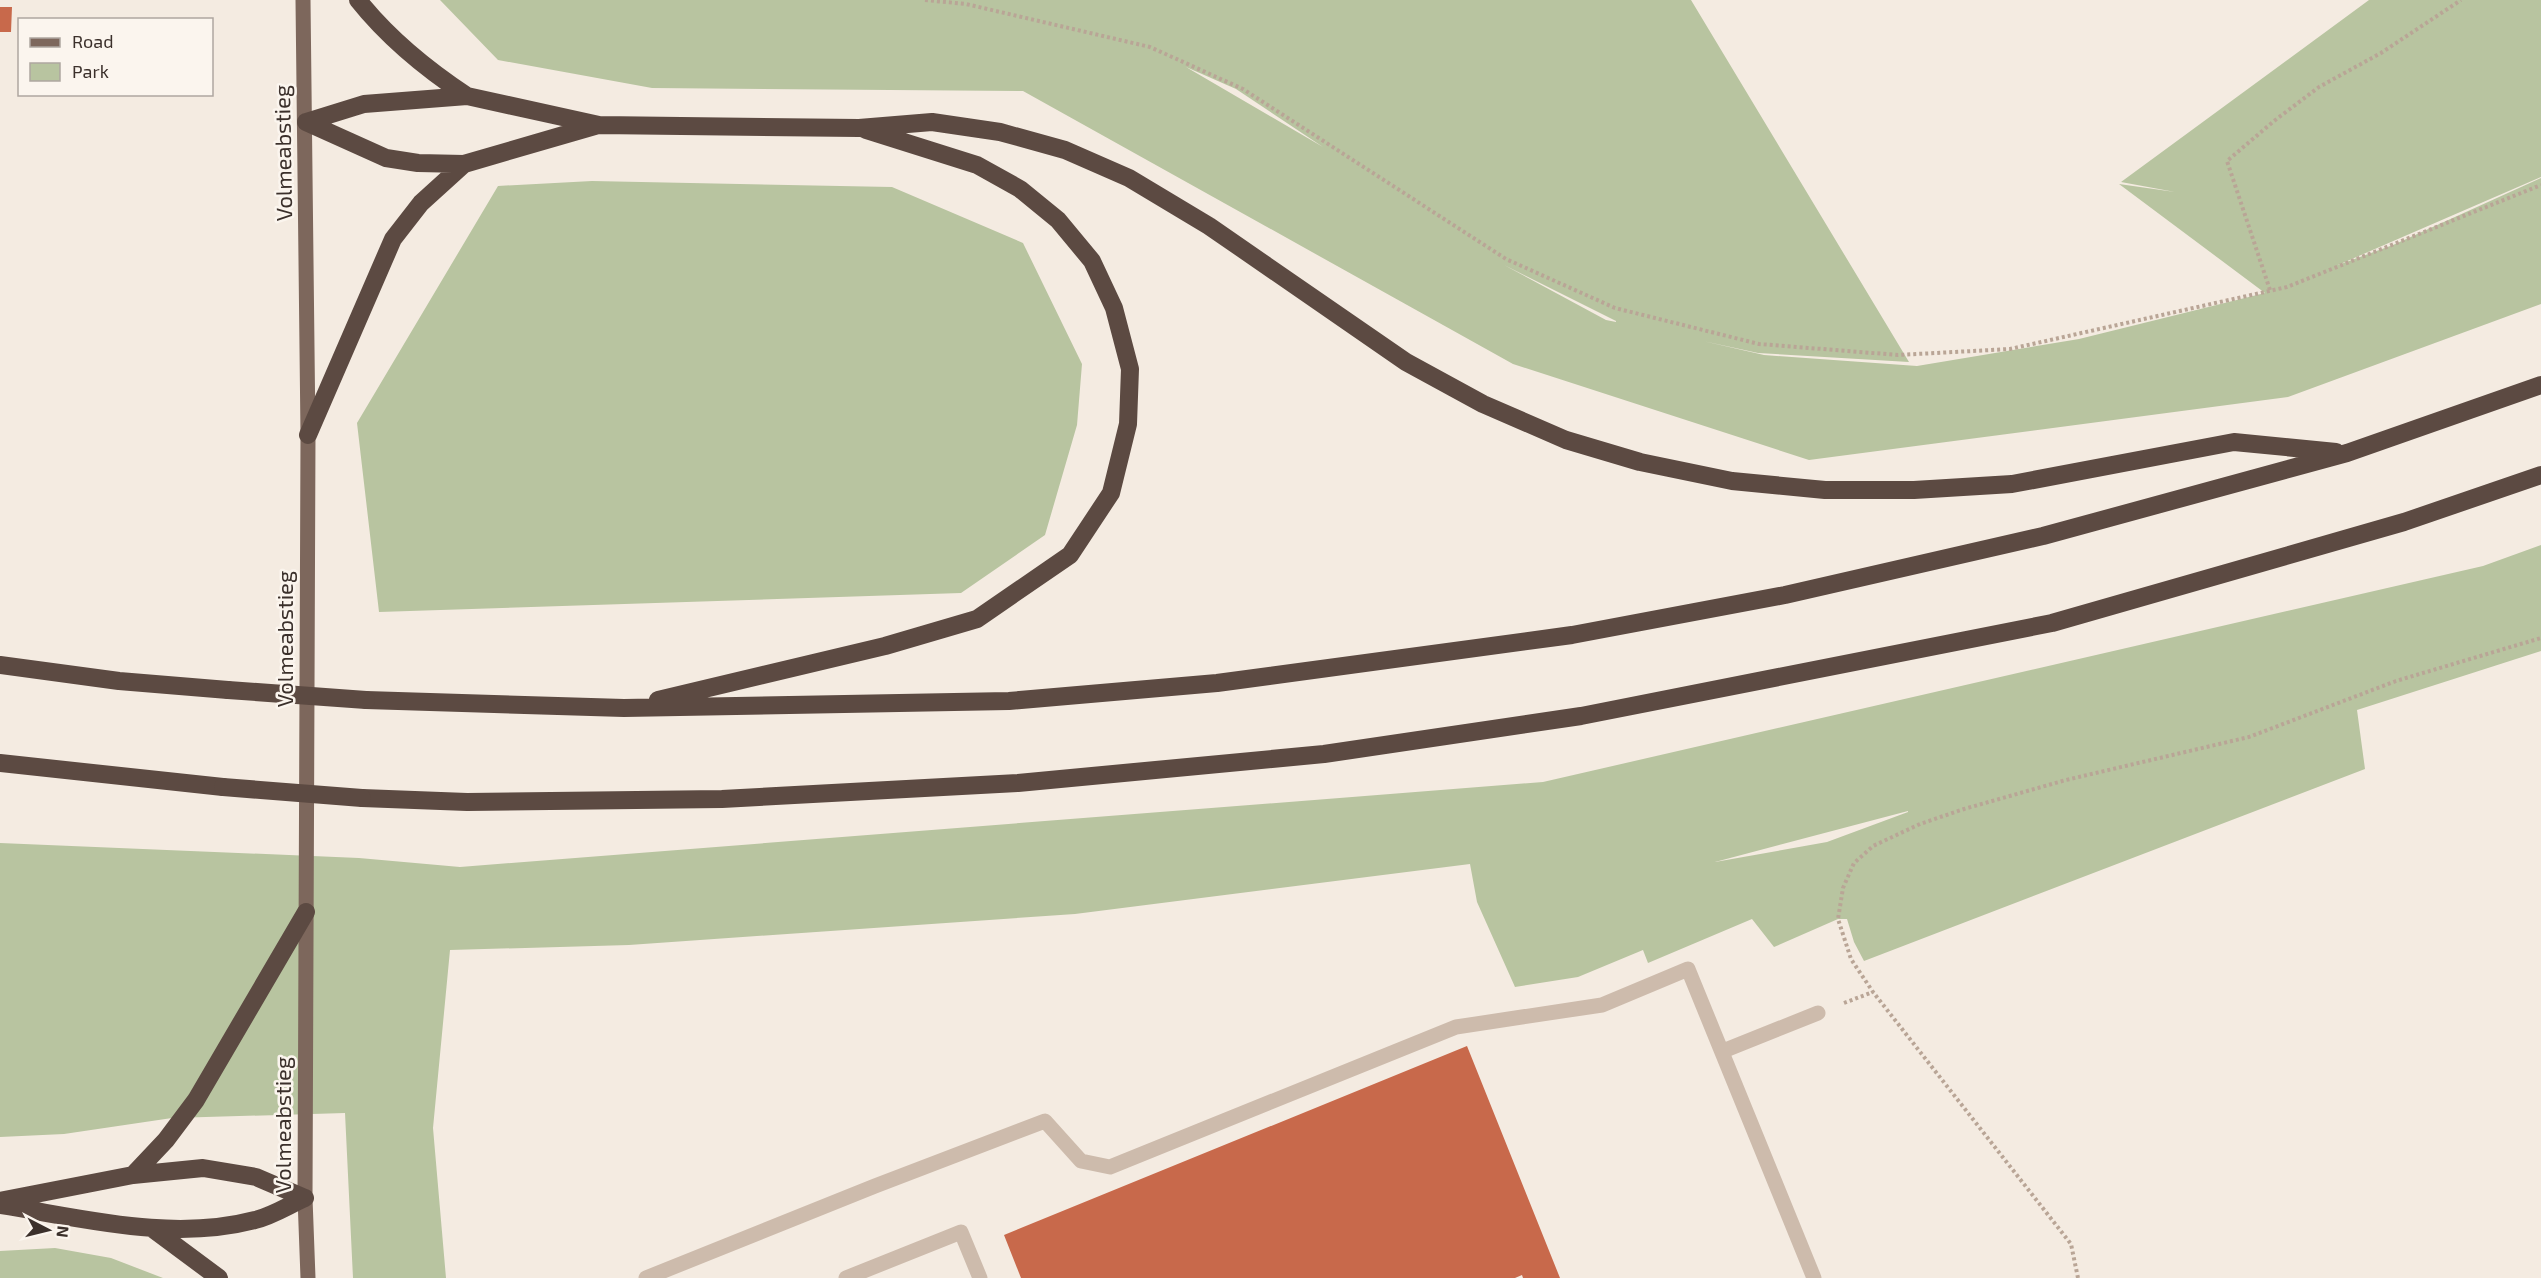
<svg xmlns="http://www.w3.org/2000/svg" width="2541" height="1278" font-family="'Exo 2',sans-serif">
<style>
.green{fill:#b8c4a0;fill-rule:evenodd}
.building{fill:#c8694b}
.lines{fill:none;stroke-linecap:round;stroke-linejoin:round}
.path{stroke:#b9a596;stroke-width:4;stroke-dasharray:3 3;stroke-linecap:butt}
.minor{stroke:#cdbbac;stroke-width:15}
.major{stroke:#7d675c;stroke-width:15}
.highway{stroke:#5c4a42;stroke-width:18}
.highway-bridge{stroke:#5c4a42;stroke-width:18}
.labels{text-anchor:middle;stroke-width:5;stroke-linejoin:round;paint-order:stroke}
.street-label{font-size:22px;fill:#3b302b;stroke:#fbf5ee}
</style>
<rect width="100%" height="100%" fill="#f4ebe1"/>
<path class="green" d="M440 0H1691L1909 362 1758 353 1703 341 1764 355 1917 366 2079 339 2265 293 2119 184 2175 192 2121 182 2369 0H2541V177L2338 265 2393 245 2541 178V304L2288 397 1809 460 1513 364 1023 91 652 88 498 60ZM1186 67 1236 89 1323 147ZM1504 265 1616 321V322L1606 320Z
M592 181 892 187 1023 243 1082 364 1077 425 1045 535 961 593 379 612 357 423 498 186Z
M2541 545V651L2357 710 2365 769 1864 961 1854 942 1847 919H1838L1774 947 1752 919 1648 963 1643 950 1578 977 1515 987 1477 902 1470 864 1075 914 629 945 450 950 433 1128 446 1278H353L345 1113 172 1118 64 1134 0 1137V843L359 858 460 867 1543 782 2483 566ZM1908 812 1827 842 1715 862 1908 811Z
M55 1248 111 1258 163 1278H0V1251Z"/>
<path class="building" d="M0 7H12L11 32H0Z
M1467 1046 1560 1278H1523L1522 1275 1515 1278H1021L1004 1235Z"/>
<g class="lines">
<path class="path" d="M925 0 966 4 1150 47 1243 89 1506 259 1615 308 1759 344 1898 355 2010 349 2287 287 2541 185
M2270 290 2227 161 2274 121 2319 87 2381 53 2461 0
M1844 1003 1873 992
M2078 1278 2071 1244 1873 992 1851 959 1838 919 1843 888 1854 863 1873 846 1920 824 1964 809 2066 780 2249 737 2396 681 2541 638"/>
<path class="minor" d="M1723 1051 1818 1013
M646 1278 875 1186 1045 1121 1081 1161 1110 1167 1456 1027 1602 1005 1688 969 1814 1278
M846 1278 961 1232 980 1278"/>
<path class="major" d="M303 0 308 435 305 1198 308 1278"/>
<path class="highway" d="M358 0C389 39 426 69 467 96
M306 122 364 104 467 96 599 125 859 128 932 122 1000 132 1065 150 1129 178 1209 226 1406 362 1483 404 1566 440 1640 462 1732 481 1825 490H1914L2012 484 2234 442 2336 452
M306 122 386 158 418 163 464 164
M308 435 393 239 421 203 464 164 598 125
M0 665 119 681 228 690
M366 700 624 708 1009 701 1217 683 1572 635 1785 595 2043 536 2347 453 2541 385
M658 700 885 646 977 619 1070 555 1111 493 1128 424 1130 369 1114 308 1092 261 1058 220 1020 189 977 165 866 130
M0 763 223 787
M362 798 467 802 722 799 1018 783 1324 754 1581 716 2052 623 2404 522 2541 475
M133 1175 166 1140 196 1100 306 912
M0 1201 133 1175 203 1168 256 1177 305 1198
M0 1205C83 1218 172 1242 255 1220 272 1216 289 1205 305 1198
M153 1229 219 1278"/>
<path class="highway-bridge" d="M228 690 366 700
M223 787 362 798"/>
</g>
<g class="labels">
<g class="street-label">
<text transform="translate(283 153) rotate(-91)" y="8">Volmeabstieg</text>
<text transform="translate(285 639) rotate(-90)" y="8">Volmeabstieg</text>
<text transform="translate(283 1125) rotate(-90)" y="8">Volmeabstieg</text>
</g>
</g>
<rect x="18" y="18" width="195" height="78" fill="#fbf5ee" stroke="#aea6a0" stroke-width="1.5"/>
<rect x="30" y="38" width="30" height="9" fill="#7d675c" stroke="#aea6a0" stroke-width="1.5"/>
<text x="72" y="48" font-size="18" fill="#3b302b">Road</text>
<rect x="30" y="63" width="30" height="18" fill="#b8c4a0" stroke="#aea6a0" stroke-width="1.5"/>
<text x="72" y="78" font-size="18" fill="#3b302b">Park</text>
<g transform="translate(48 1230) rotate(97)" stroke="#fbf5ee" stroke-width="4.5" paint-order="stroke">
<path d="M0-4.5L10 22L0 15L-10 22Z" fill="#3b302b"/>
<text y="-9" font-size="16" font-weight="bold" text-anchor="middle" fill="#3b302b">N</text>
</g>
</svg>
